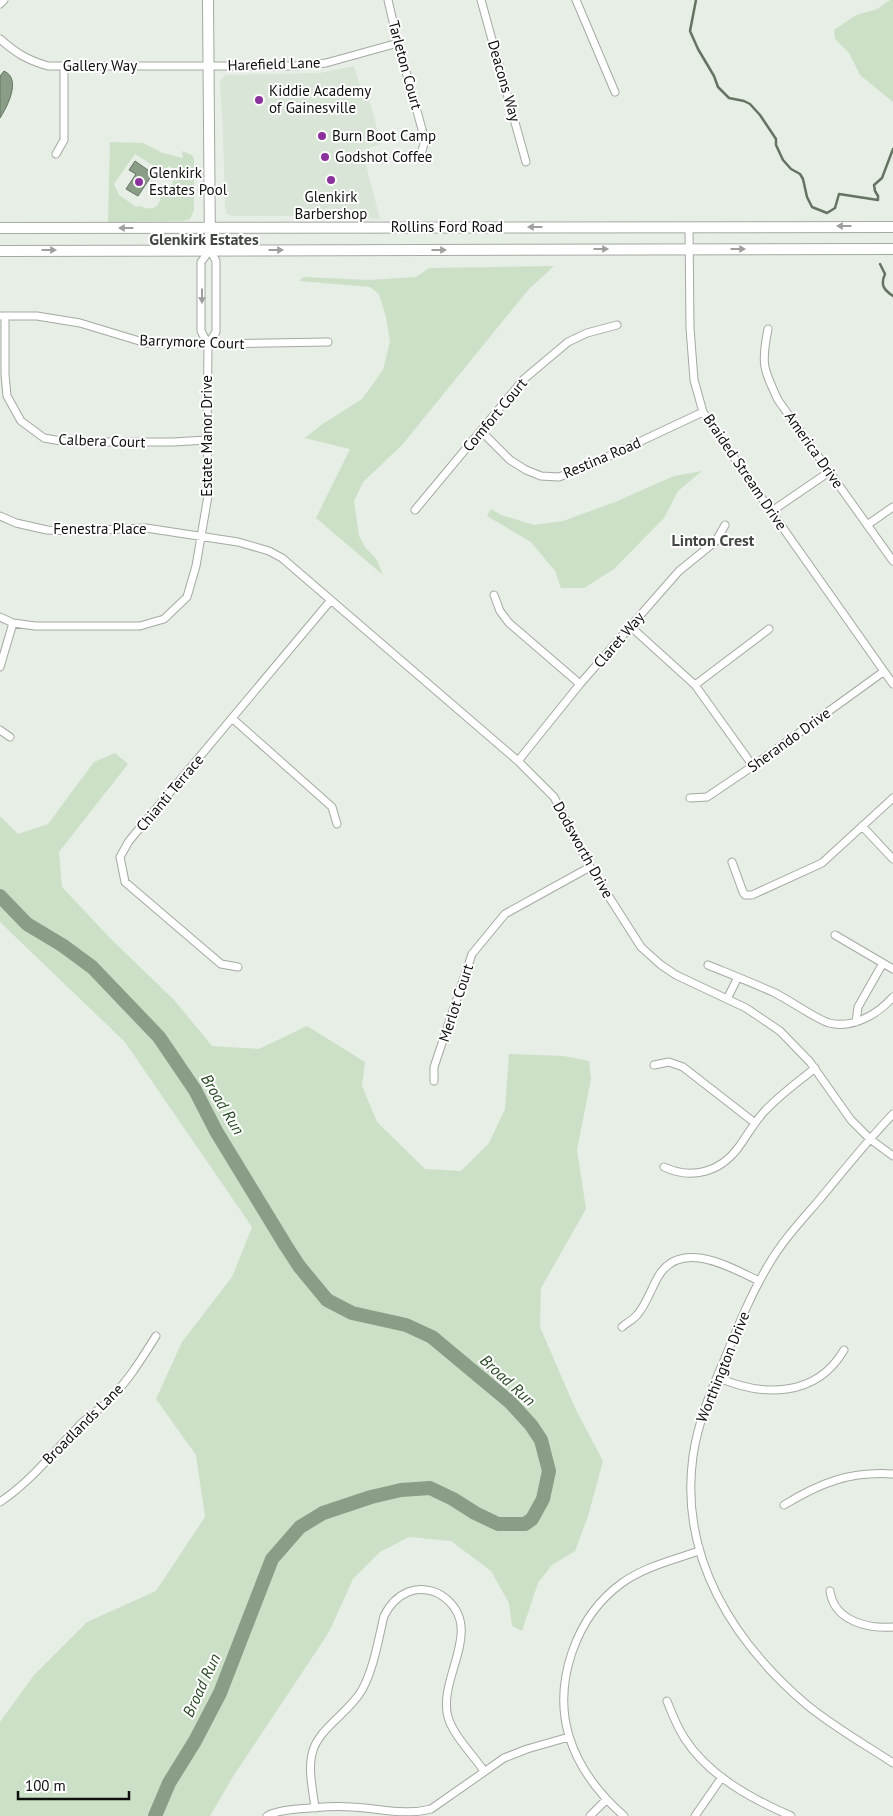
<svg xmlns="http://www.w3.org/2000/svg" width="893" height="1816" font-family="'PT Sans',sans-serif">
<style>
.built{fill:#d9e5d6}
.green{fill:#cbe0c7;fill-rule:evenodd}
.water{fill:#8a9e87;stroke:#657362}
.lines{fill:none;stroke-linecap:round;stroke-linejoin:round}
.stream{stroke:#657362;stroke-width:2.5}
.river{stroke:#8a9e87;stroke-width:14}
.street-casing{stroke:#a3aaa1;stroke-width:9}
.secondary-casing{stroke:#a3aaa1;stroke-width:12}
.street{stroke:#fff;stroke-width:7}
.secondary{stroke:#fff;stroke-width:10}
.oneway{fill:#9f9f9e}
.poi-dot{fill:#8b319c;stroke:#fff;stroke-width:2}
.labels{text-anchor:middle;stroke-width:4;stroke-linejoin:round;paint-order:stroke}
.street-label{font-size:15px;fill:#0e100d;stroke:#fff}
.poi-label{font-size:15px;fill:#0e100d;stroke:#fff;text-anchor:start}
.neighbourhood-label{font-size:16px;font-weight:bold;fill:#414740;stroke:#fff}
.water-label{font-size:16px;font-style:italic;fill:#294924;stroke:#fff}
</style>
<rect width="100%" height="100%" fill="#e6eee5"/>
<path class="built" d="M354 66 364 99 369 98 381 144 362 150 380 219 348 216H232L227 214 225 207 223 136 220 83 221 79 226 75 320 73Z"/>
<path class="green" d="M890 0H893V102L860 75 849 53 835 39 834 30 856 15 877 9Z
M110 142 143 143 163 153 183 158 182 151 192 155 194 159V210L190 219 183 221 108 222ZM135 154 163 172 169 166 179 173 180 176 177 181 174 180 172 183 173 184 169 190 166 188 162 193 159 191C159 194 160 196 160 199 159 210 147 210 140 206L136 207 119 195 114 184Z
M554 266 529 289 402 445 363 482 354 501 359 536 365 547 377 560 383 575 316 518 350 449 305 438 321 425 362 399 383 370 390 342 386 317 379 294 370 287 299 281 304 277 369 280 416 277 429 268Z
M702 471 678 491 664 518 614 569 584 588H561L555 571 531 542 487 516 491 509 501 515 534 525 563 521 615 502 674 476Z
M115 753 128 764 59 852 62 887 110 938 175 1001 212 1046 259 1049 307 1026 365 1062 362 1086 377 1122 425 1169 461 1171 489 1143 505 1109 509 1054 564 1056 589 1061 591 1079 577 1150 586 1209 541 1288 540 1327 575 1408 603 1461 588 1516 575 1551 552 1565 538 1583 522 1631 512 1626 509 1603 491 1571 451 1541 409 1537 380 1552 353 1579 329 1632 234 1775 210 1816H0V1722L34 1675 87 1622 156 1591 205 1517 196 1455 156 1399 182 1342 232 1277 252 1227 125 1042 0 922V816L18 834 48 824 94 762Z"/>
<path class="water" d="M4 71C22 79 7 107 0 118V76Z
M135 161 155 175 154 176 152 175 138 196 126 189 136 174 129 170Z"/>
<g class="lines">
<path class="stream" d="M696 0 690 31 698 49 714 76 718 87 729 98 744 101 750 104 760 115 776 139V145L783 160 791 169 800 174 803 179 807 197 812 207 827 213 835 208 839 194 878 200V196L875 191 874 185 882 178 893 149
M880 264 885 274C880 285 884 290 893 296"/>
<path class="river" d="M0 896 27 924 62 945 92 967 159 1037 195 1090 216 1131 286 1246 299 1266 327 1300 352 1313 406 1325 432 1337 510 1402 531 1425 541 1440 549 1471 543 1499 532 1519 525 1524H498L475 1513 453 1499 430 1488 401 1490 371 1497 323 1513 300 1527 272 1559 220 1693 195 1741 169 1783 155 1816"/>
<defs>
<path id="street" d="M388 0 398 43 425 140 420 158
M481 0 526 162
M576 0 615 92
M0 4 4 0
M0 39C16 53 27 60 48 66H296L326 63 398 43
M56 154 64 140V66
M689 227 690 328 694 380 703 412 754 487 893 684
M0 316H37L80 323 146 343 208 344 328 342
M5 316V374L7 396 21 421 44 438 67 442H173L207 440
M768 329C761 364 763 368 778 400L893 561
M481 431 510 460 526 470 541 476 559 477 588 466 703 412
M415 510 524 379 568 342 587 333 617 325
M772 511 829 472
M0 516 16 523 47 530 76 531 146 528 238 542 269 551 282 558 518 761 554 797 590 867 641 947 661 965 676 975 746 1008 780 1031 810 1062 851 1120 870 1139 893 1156
M867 525 893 507
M494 595 500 611 509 623 580 684
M0 617 13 623 35 626H140L164 619 187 597 196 566 209 490 207 440 208 344 201 331V262L210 250 216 261V332L208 344
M631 627 695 685 753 766
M0 667 13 623
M695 685 769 629
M233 719 332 807 337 824
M0 730 10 737
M518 761 580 684 679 571 716 541 725 525
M690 798 707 797 753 766 883 672
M862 826 893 859
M732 862 743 892 745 895H752L822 863 893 798
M835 935 893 969
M708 965C730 974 753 983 775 993 791 1001 814 1018 829 1023 853 1029 878 1014 893 997
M238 967 221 964 125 882 120 857 129 841 331 600
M727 999 738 977
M856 1022 858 1007 883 963
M654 1065 669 1062 683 1067 755 1123
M434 1081V1067L472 954 505 914 590 867
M893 1114C867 1141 844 1170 820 1199 802 1220 783 1240 769 1264 751 1294 738 1326 725 1358 711 1390 698 1422 693 1456 679 1557 733 1642 807 1705 834 1727 864 1744 893 1763
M664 1167C692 1180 720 1172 738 1148 747 1136 753 1124 763 1113 778 1096 797 1083 815 1068
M622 1327C626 1323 633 1320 637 1315 646 1305 651 1289 658 1277 680 1238 730 1267 759 1281
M717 1377C762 1397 816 1398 844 1350
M0 1502C30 1482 52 1454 77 1428 85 1419 96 1412 106 1403 126 1384 141 1360 156 1336
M784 1505C820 1483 850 1471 893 1474
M830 1591C834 1621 868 1629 893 1627
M667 1701C672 1714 677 1727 685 1739 709 1776 752 1799 791 1816
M315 1808C313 1791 308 1770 312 1754 317 1729 349 1713 362 1690 374 1668 378 1641 384 1616 389 1606 396 1597 408 1592 418 1588 431 1589 441 1595 488 1626 437 1677 448 1717 453 1735 473 1755 484 1771
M267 1816C275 1811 288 1810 297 1809 315 1808 333 1805 351 1807 379 1808 404 1816 431 1809L504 1758 527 1749 569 1737
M590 1816 606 1800
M624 1816C599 1794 579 1769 569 1736 553 1682 576 1616 622 1583 644 1567 673 1560 699 1551
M695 1816 722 1777"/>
<path id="secondary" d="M208 0 210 250
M0 228 893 227
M0 251 893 249"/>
</defs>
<use href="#street" class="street-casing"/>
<use href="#secondary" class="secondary-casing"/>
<use href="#street" class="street"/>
<use href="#secondary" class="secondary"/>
</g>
<defs><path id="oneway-solid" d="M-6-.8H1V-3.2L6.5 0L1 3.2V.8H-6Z" transform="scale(1.25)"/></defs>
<g class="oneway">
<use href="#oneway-solid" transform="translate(844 226) rotate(180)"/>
<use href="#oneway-solid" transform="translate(535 227) rotate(180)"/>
<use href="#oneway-solid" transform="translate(126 228) rotate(180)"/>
<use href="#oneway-solid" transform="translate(601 249)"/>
<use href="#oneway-solid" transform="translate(738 249)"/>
<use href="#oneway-solid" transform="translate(49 250)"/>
<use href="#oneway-solid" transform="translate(276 250)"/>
<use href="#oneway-solid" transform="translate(439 250)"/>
<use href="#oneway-solid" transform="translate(202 296) rotate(90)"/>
</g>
<g class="poi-dot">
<circle cx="259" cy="100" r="5"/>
<circle cx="322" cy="136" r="5"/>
<circle cx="325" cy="157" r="5"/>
<circle cx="331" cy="180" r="5"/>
<circle cx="139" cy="182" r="5"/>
</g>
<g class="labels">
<g class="street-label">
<text transform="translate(274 64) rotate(-2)" y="5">Harefield Lane</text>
<text transform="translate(405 65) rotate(75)" y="5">Tarleton Court</text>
<text x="100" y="71">Gallery Way</text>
<text transform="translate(504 81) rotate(74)" y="5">Deacons Way</text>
<text x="447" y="232">Rollins Ford Road</text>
<text transform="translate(192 342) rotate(2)" y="5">Barrymore Court</text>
<text transform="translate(495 415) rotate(-50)" y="5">Comfort Court</text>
<text transform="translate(207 436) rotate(-90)" y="5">Estate Manor Drive</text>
<text transform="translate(102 441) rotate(2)" y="5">Calbera Court</text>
<text transform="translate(814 450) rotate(55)" y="5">America Drive</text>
<text transform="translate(602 458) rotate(-23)" y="5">Restina Road</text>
<text transform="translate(745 472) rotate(56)" y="5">Braided Stream Drive</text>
<text x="100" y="534">Fenestra Place</text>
<text transform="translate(619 640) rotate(-49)" y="5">Claret Way</text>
<text transform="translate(789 740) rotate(-36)" y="5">Sherando Drive</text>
<text transform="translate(170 793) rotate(-50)" y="5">Chianti Terrace</text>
<text transform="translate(583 850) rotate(61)" y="5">Dodsworth Drive</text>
<text transform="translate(456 1003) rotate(-72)" y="5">Merlot Court</text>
<text transform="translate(723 1367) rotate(-68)" y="5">Worthington Drive</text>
<text transform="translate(83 1424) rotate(-45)" y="5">Broadlands Lane</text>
</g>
<g class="poi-label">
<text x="269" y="96">Kiddie Academy<tspan x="269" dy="17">of Gainesville</tspan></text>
<text x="332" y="141">Burn Boot Camp</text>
<text x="335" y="162">Godshot Coffee</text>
<text x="149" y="178">Glenkirk<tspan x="149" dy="17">Estates Pool</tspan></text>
<text x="331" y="202" text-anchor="middle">Glenkirk<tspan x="331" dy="17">Barbershop</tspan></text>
</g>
<g class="neighbourhood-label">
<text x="204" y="245">Glenkirk Estates</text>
<text x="713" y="546">Linton Crest</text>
</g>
<g class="water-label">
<text transform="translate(223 1104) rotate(59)" y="6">Broad Run</text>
<text transform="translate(508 1380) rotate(42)" y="6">Broad Run</text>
<text transform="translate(201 1685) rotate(-65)" y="6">Broad Run</text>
</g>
</g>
<path d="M18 1791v8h111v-8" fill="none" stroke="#0e100d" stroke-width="2.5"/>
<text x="25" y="1791" font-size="15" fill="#0e100d" stroke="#ffffff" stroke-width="4" paint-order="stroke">100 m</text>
</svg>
